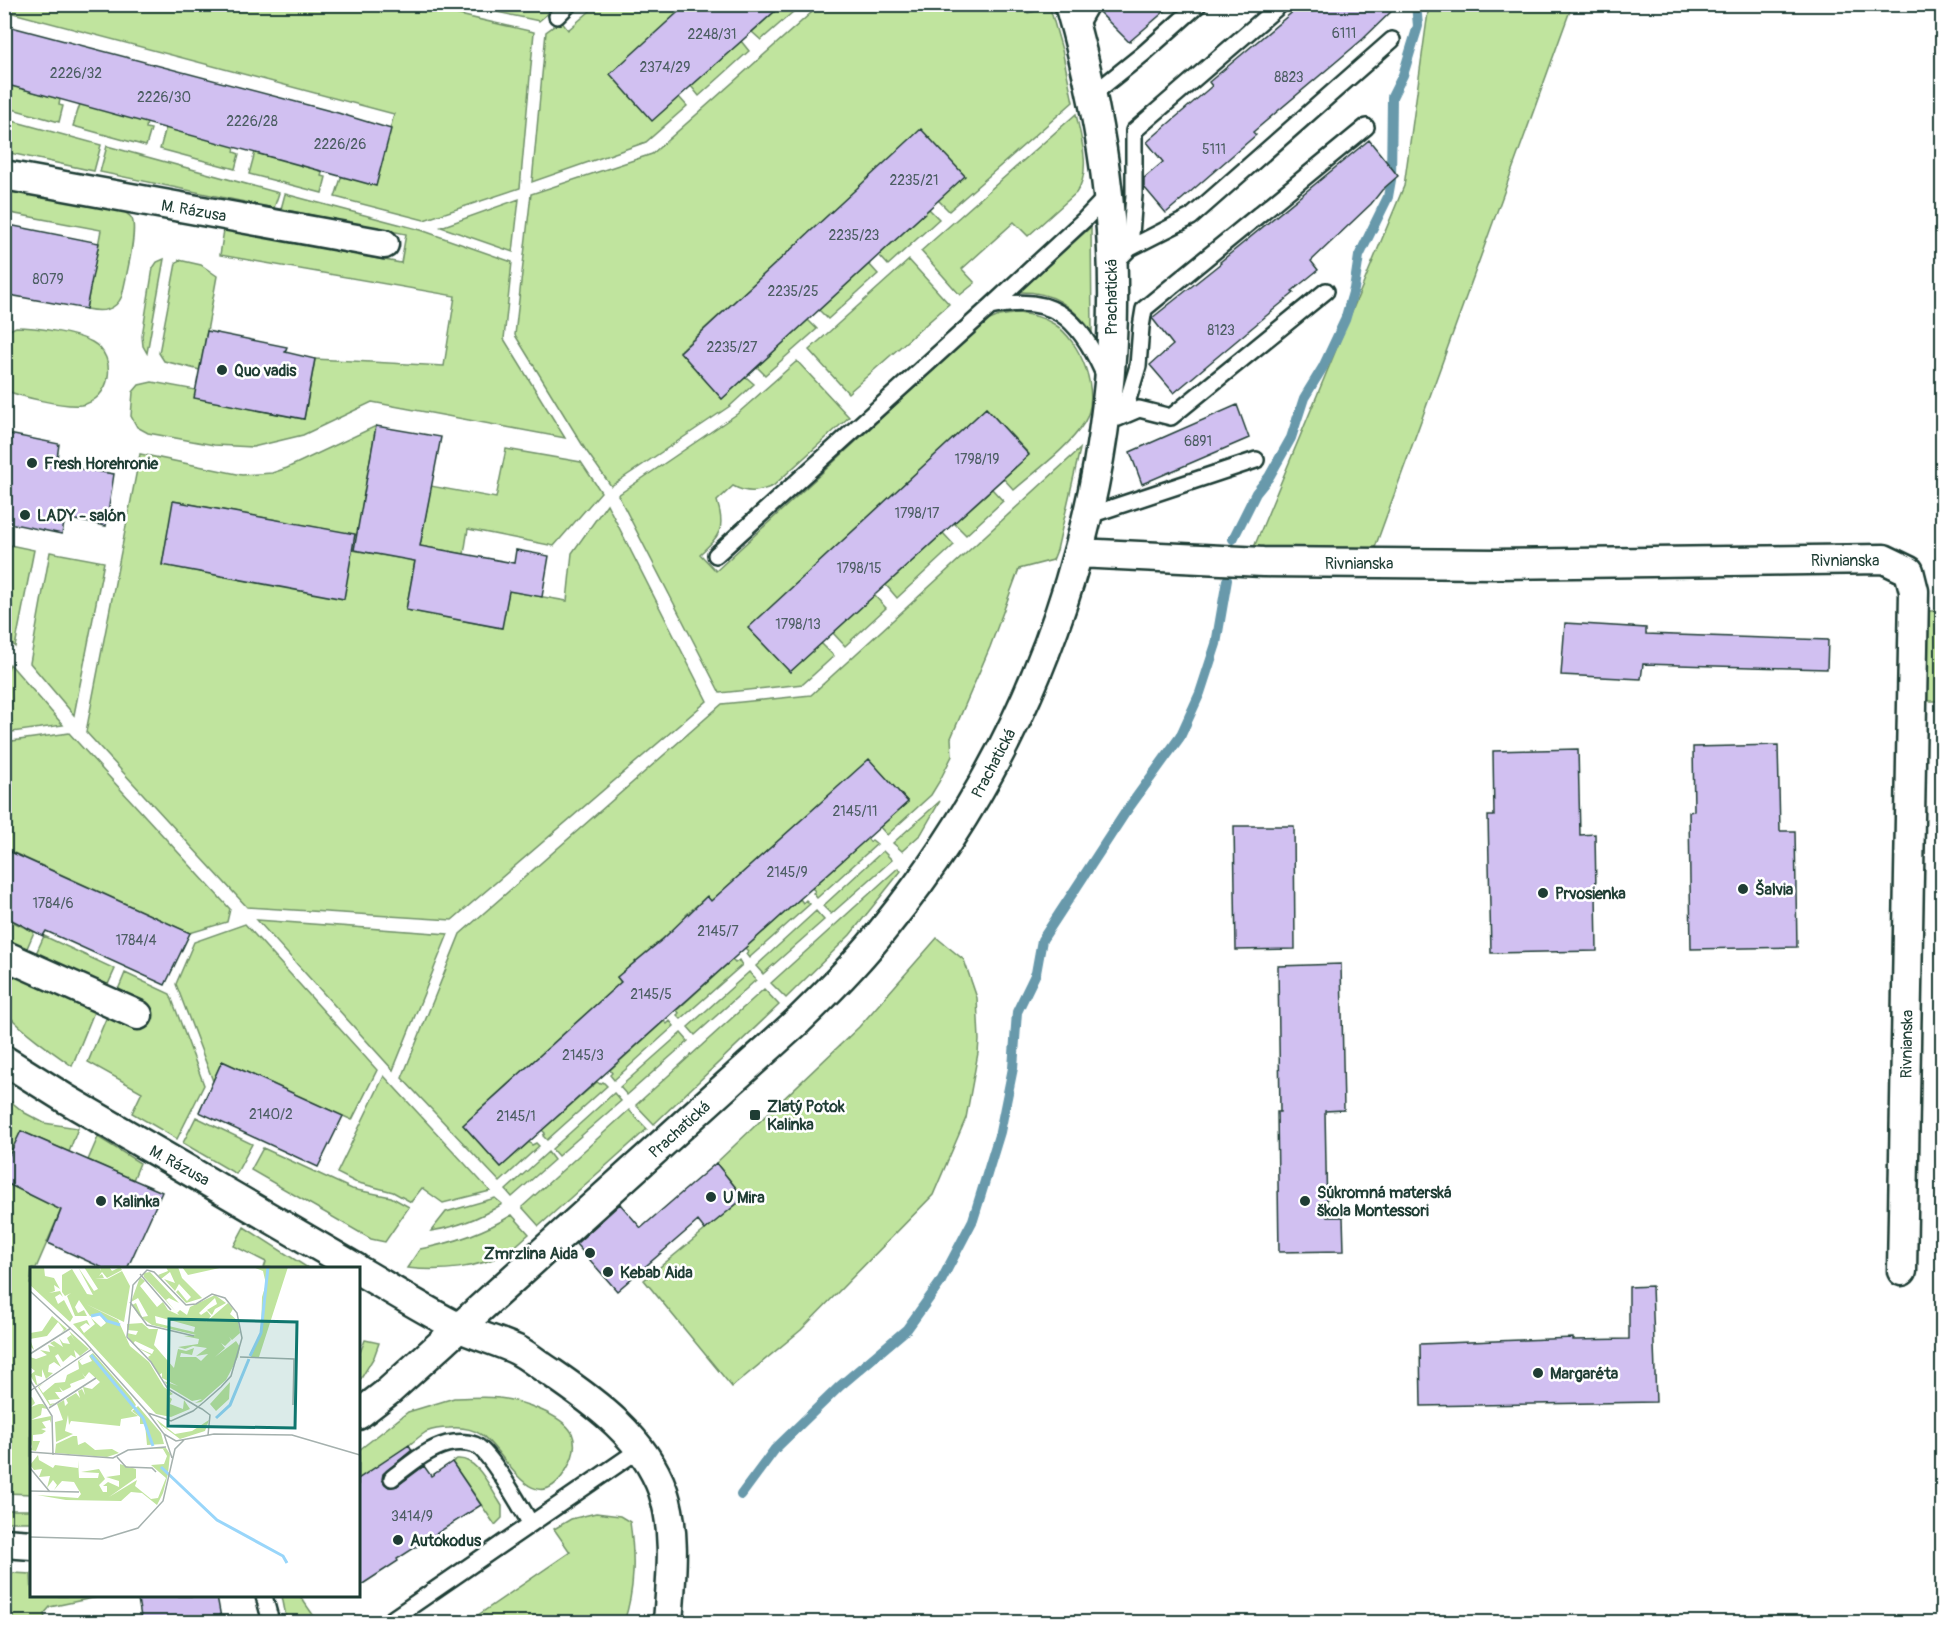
<svg xmlns="http://www.w3.org/2000/svg" width="1947" height="1627" font-family="Pangolin,sans-serif">
<style>
.green{fill:#c0e49e;stroke:#709069;stroke-width:1.5}
.lines{fill:none;stroke-linecap:round;stroke-linejoin:round}
.stream{stroke:#6899ab;stroke-width:10}
.building{fill:#d1c0f1;stroke:#1f3d34;stroke-width:1.5}
.lane-casing{stroke:#1f3d34;stroke-width:20}
.street-casing{stroke:#1f3d34;stroke-width:33}
.lane{stroke:#fff;stroke-width:15}
.street{stroke:#fff;stroke-width:28}
.poi-dot{fill:#1f3d34;stroke:#fff;stroke-width:2}
.labels{text-anchor:middle;stroke-width:5;stroke-linejoin:round;paint-order:stroke}
.number-label{font-size:14px;fill:#4c5e63}
.street-label{font-size:16px;fill:#1f3d34;stroke:#fff}
.poi-label{font-size:16px;font-weight:bold;fill:#1f3d34;stroke:#fff;text-anchor:start}
.inset-river{fill:none;stroke:#99d6fa;stroke-width:3}
.inset-road{fill:none;stroke:#a5b1ae;stroke-width:1.5}
.view{fill:#0f766e;fill-opacity:0.15;stroke:#0f766e;stroke-width:3}
.inset-edge{fill:none;stroke:#1f3d34;stroke-width:3}
</style>
<rect width="100%" height="100%" fill="#fff"/>
<filter id="ink" filterUnits="userSpaceOnUse"><feTurbulence type="fractalNoise" baseFrequency=".0167" numOctaves="2"/><feDisplacementMap in="SourceGraphic" scale="12" xChannelSelector="R" yChannelSelector="G"/><feConvolveMatrix kernelMatrix="1 2 1 2 8 2 1 2 1" color-interpolation-filters="sRGB"/></filter>
<g filter="url(#ink)">
<path class="green" d="M783 4 801 5 761 40 752 32Z
M1024 4 1028 13 1050 8 1062 50 1073 102 949 211 938 200 863 184 680 351 722 399 746 377 754 384 730 406 611 486 585 449 515 335 531 194 652 154 820 5Z
M4 5H416L534 32 520 188 424 220 335 197 342 175 376 185 394 114 5 11Z
M464 5H558L539 21Z
M597 5H687L679 97 687 106 646 142 532 182 546 32 561 21 568 30Z
M1429 5H1572L1373 553 1252 552 1404 186Z
M741 41 749 51 699 96 691 86Z
M4 84 60 99 59 105 63 106 59 122 5 107Z
M80 104 147 122 146 128 151 129 146 146 73 126Z
M1076 114C1081 138 1092 172 1076 193L1028 236 1014 222 962 269 975 283 960 295 921 251Z
M5 119 101 145 94 171 5 152Z
M166 127 235 146 234 152 239 154 235 169 160 149Z
M107 146 279 193 274 208 100 172Z
M255 152 323 170 321 176 326 177 322 193 249 174Z
M4 189 121 210C125 213 130 215 132 219 138 231 125 281 122 296 115 312 101 312 86 309L101 230 5 212Z
M285 194 421 230 512 262 504 339 565 438 372 402 303 435 253 447 214 445 148 433 137 427 131 416 133 392 139 385 152 382 196 390 195 398 304 419 315 359 444 366 455 296 220 255 224 230 401 263 406 234 281 209Z
M519 199 513 252 441 227Z
M929 209 939 219 888 265 879 255Z
M1091 227 1092 331C1071 305 1053 291 1018 292Z
M164 259 147 353 143 346 142 336 153 268 157 262Z
M179 260 201 265 217 276 200 370 164 361 159 353 176 263Z
M909 260 949 304 848 393 809 350Z
M869 264 878 274 828 319 819 310Z
M1019 313C1032 315 1043 317 1054 324 1081 341 1102 394 1084 423 1068 448 1037 470 1014 490L1003 478 1029 454 986 408 749 628 790 672 821 643 834 656 803 684 720 693 618 495 737 414 797 361 849 417 773 486C758 492 748 494 733 486L717 501C726 529 720 535 700 554L716 571 985 322 999 316Z
M808 320 817 329 765 375 757 367Z
M16 327C35 327 76 333 92 342 119 357 111 400 81 405 64 407 21 397 5 390V332Z
M376 426 357 535 174 501 162 565 343 598 352 550 415 561 406 610 501 628 509 591 567 601 572 553 607 504 707 701 452 920 247 907 86 732 140 454 242 475 272 473 287 468Z
M506 449 581 462 601 492 554 546 468 529 464 554 420 546 431 486 496 498Z
M1080 449 1057 550 1053 560 1019 569 990 647 951 738 952 756 939 782 931 795 887 835 880 827 908 802 869 760 711 901 706 897 686 915 687 918 617 977 621 982 463 1125 501 1167 529 1142 532 1145 536 1143 539 1146 500 1182 402 1078 460 934 722 704 811 695Z
M992 489 1003 501 966 535 954 523Z
M943 533 954 545 897 598 886 585Z
M5 544 34 550 15 647 5 636Z
M50 552 104 562 74 715 30 663Z
M874 595 886 608 845 646 833 633Z
M1929 611H1942V701H1927Z
M10 664 63 725 5 733V675Z
M69 733 230 909 227 922 190 933 5 849V742Z
M940 801 921 834 902 851 893 843Z
M867 838 870 842 872 840 877 844 817 898 813 893 815 891 812 888Z
M883 851 892 860 831 914 823 906Z
M898 868 901 871 850 935 786 998 771 983Z
M800 899 803 903 806 900 810 904 749 958 746 954 748 951 745 948Z
M816 911 824 920 763 974 756 966Z
M5 918 34 932 24 955 5 947Z
M257 920 448 934 393 1070Z
M245 924 377 1070 352 1120 222 1061 213 1081 176 984 194 942Z
M44 936 115 969 105 991 33 960Z
M937 938 964 960 977 998 979 1040 978 1053 966 1118 933 1195 801 1330 732 1387 644 1280 744 1198 716 1163 859 1027Z
M732 960 735 963 739 960 742 965 681 1019 677 1015 679 1013 677 1010Z
M4 966 96 1007 72 1066C48 1049 25 1033 5 1012Z
M749 972 756 980 695 1035 688 1027Z
M125 973 170 994 204 1085 177 1139 132 1113 142 1092 88 1062Z
M764 989 779 1005 654 1124 636 1105Z
M664 1021 667 1024 670 1021 674 1026 614 1080 610 1075 612 1073 610 1070Z
M681 1033 688 1041 627 1095 620 1087Z
M384 1076 490 1191 443 1203 422 1188 411 1202 393 1192 355 1182 337 1173Z
M597 1082 600 1084 603 1082 607 1086 547 1140 543 1136 545 1133 542 1130Z
M614 1093 621 1101 558 1156 552 1149Z
M4 1096 25 1113 44 1123 78 1128 69 1152 21 1131 5 1166Z
M629 1110 647 1129 539 1226 522 1207Z
M196 1117 252 1144 236 1174 183 1143Z
M98 1137 140 1163 133 1180 88 1160Z
M263 1148 352 1189 391 1197 409 1207 385 1242 371 1239 251 1170Z
M548 1152 554 1160 512 1197 506 1190Z
M4 1182 61 1210 36 1268H32L31 1279 30 1284 32 1285 31 1494 5 1493Z
M495 1198 502 1204C480 1218 457 1227 431 1231L446 1212Z
M512 1215 529 1234C522 1240 515 1247 508 1252 478 1269 440 1272 407 1268L420 1249C453 1243 483 1233 512 1215Z
M244 1227 308 1268H264L266 1262 234 1246Z
M365 1340 379 1343 374 1357 359 1382V1355Z
M454 1398C469 1398 484 1396 499 1398 519 1400 563 1415 572 1433 578 1447 572 1461 565 1472 532 1523 504 1448 480 1434 471 1428 459 1427 449 1428 442 1428 433 1429 426 1432 420 1436 414 1441 408 1446 392 1457 375 1468 359 1479V1450L408 1412Z
M457 1459C477 1457 489 1486 499 1501L502 1506V1518L495 1525 452 1462Z
M4 1510H31V1522H5Z
M596 1513 620 1516 630 1522C635 1557 635 1589 624 1622H468L570 1552 554 1529 571 1519Z
M12 1573 31 1574 32 1596H102L50 1607 44 1614 46 1622H5V1581Z
M282 1596H300L318 1622H287Z"/>
<g class="lines">
<path class="stream" d="M1233 539 1256 493 1269 477 1291 438 1304 398 1323 367 1345 320 1354 289 1359 256 1388 197 1391 180 1392 97 1403 75 1418 26 1416 4
M741 1495 775 1449 840 1386 907 1329 940 1283 973 1220 1000 1132 1013 1068 1017 1012 1036 973 1042 940 1125 813 1180 737 1200 693 1216 644 1227 580"/>
</g>
<path class="building" d="M687 4H783L652 121 610 74Z
M1101 4H1173L1129 42 1098 11Z
M1302 4H1399L1363 39 1253 132 1256 135 1166 213 1144 187V178L1163 162 1147 142 1212 86 1209 82Z
M4 25 338 113 391 129 376 186 4 84Z
M921 129 965 176 722 399 680 352Z
M1369 140 1398 176 1382 190 1371 204 1311 261 1318 270 1292 291 1294 293 1278 306 1174 393 1150 365 1173 345 1152 318 1221 263 1220 262Z
M4 224 99 243 86 309 4 294Z
M207 331 287 347 285 352 315 359 304 419 194 398Z
M1237 405 1249 438 1142 484 1130 452Z
M986 408 1029 455 790 672 748 628Z
M376 426 441 437 420 546 514 563 516 550 549 556 542 597 509 591 502 628 406 610 415 561 354 550Z
M4 433 59 444 56 465 114 474 106 526 65 518 62 534 4 522Z
M173 501 355 534 344 599 162 565Z
M1565 623 1646 628V634L1828 640 1827 669 1643 664 1641 679 1561 675Z
M1778 745 1780 831H1795L1797 947 1691 949 1689 812 1694 811 1693 747Z
M1578 749 1580 835 1595 834 1597 951 1491 953 1488 816H1494L1493 751Z
M869 759 908 802 501 1167 463 1125 621 982 617 977 663 939 707 896 711 901Z
M1234 826H1294L1295 949 1236 950Z
M4 849 190 933 165 985 46 931 43 936 4 916Z
M1341 964 1344 1110 1325 1111 1327 1217H1343L1344 1251 1279 1252 1277 1112H1280L1278 966Z
M222 1061 343 1116 318 1167 199 1112Z
M21 1131 162 1192 127 1269H105L48 1243 61 1210 4 1182V1166Z
M716 1163 744 1198 705 1230 698 1221 617 1291 576 1244 620 1204 641 1228Z
M1652 1286 1656 1402 1421 1406 1420 1344 1573 1338V1340L1629 1339V1287Z
M409 1445 412 1450 383 1474 382 1479 385 1484 389 1487 397 1486 424 1466 431 1476 452 1462 481 1505 397 1559 398 1561 358 1587V1479Z
M160 1596H217L222 1623H142L138 1599Z"/>
<g class="lines">
<defs>
<path id="lane" d="M557 16 569 4
M1076 30 1091 4
M1092 95 1143 54 1199 4
M1130 248 1134 195V131L1281 4
M1112 266 1130 248 1191 217 1392 40
M990 307C1052 293 1078 317 1103 372
M1123 416 1138 366 1141 327 1144 309 1366 127
M1118 418 1139 409 1171 417 1326 291
M1087 516 1256 460
M716 555 990 307 1085 219 1108 195
M392 1478C408 1466 427 1449 447 1444 456 1442 467 1442 475 1445 490 1451 521 1508 531 1524
M264 1596 271 1622
M388 1622 640 1449"/>
<path id="street" d="M4 175 384 244
M1078 553 1263 562 1496 564 1884 559 1909 571 1914 591 1902 1271
M4 955 138 1015
M4 1060 66 1099 356 1268
M358 1270C391 1289 424 1310 458 1327 477 1336 498 1341 517 1350 529 1356 540 1366 552 1373 596 1403 644 1438 663 1491 677 1533 671 1579 668 1622
M358 1415 389 1391 799 1020C830 990 860 960 886 926 1052 721 1135 458 1108 195 1101 130 1087 67 1069 4
M4 1543 32 1545"/>
</defs>
<use href="#lane" class="lane-casing"/>
<use href="#street" class="street-casing"/>
<use href="#lane" class="lane"/>
<use href="#street" class="street"/>
</g>
</g>
<g class="poi-dot">
<circle cx="222" cy="370" r="6"/>
<circle cx="32" cy="463" r="6"/>
<circle cx="25" cy="515" r="6"/>
<circle cx="1743" cy="889" r="6"/>
<circle cx="1543" cy="893" r="6"/>
<rect x="749" y="1109" width="12" height="12" rx="3"/>
<circle cx="711" cy="1197" r="6"/>
<circle cx="101" cy="1201" r="6"/>
<circle cx="1305" cy="1201" r="6"/>
<circle cx="590" cy="1253" r="6"/>
<circle cx="608" cy="1272" r="6"/>
<circle cx="1538" cy="1373" r="6"/>
<circle cx="398" cy="1540" r="6"/>
</g>
<g class="labels">
<g class="number-label">
<text x="1344" y="38">6111</text>
<text x="712" y="39">2248/31</text>
<text x="665" y="72">2374/29</text>
<text x="76" y="78">2226/32</text>
<text x="1289" y="82">8823</text>
<text x="164" y="102">2226/30</text>
<text x="252" y="126">2226/28</text>
<text x="340" y="149">2226/26</text>
<text x="1214" y="154">5111</text>
<text x="914" y="185">2235/21</text>
<text x="854" y="240">2235/23</text>
<text x="48" y="284">8079</text>
<text x="793" y="296">2235/25</text>
<text x="1221" y="335">8123</text>
<text x="732" y="352">2235/27</text>
<text x="1198" y="446">6891</text>
<text x="977" y="464">1798/19</text>
<text x="917" y="518">1798/17</text>
<text x="859" y="573">1798/15</text>
<text x="798" y="629">1798/13</text>
<text x="855" y="816">2145/11</text>
<text x="787" y="877">2145/9</text>
<text x="53" y="908">1784/6</text>
<text x="718" y="936">2145/7</text>
<text x="136" y="945">1784/4</text>
<text x="651" y="999">2145/5</text>
<text x="583" y="1060">2145/3</text>
<text x="271" y="1119">2140/2</text>
<text x="516" y="1121">2145/1</text>
<text x="412" y="1521">3414/9</text>
</g>
<g class="street-label">
<text transform="translate(194 210) rotate(10)" y="6">M. Rázusa</text>
<text transform="translate(1111 297) rotate(-90)" y="6">Prachatická</text>
<text x="1845" y="566">Rivnianska</text>
<text x="1359" y="569">Rivnianska</text>
<text transform="translate(993 763) rotate(-62)" y="6">Prachatická</text>
<text transform="translate(1906 1044) rotate(-89)" y="6">Rivnianska</text>
<text transform="translate(679 1129) rotate(-42)" y="6">Prachatická</text>
<text transform="translate(180 1165) rotate(29)" y="6">M. Rázusa</text>
</g>
<g class="poi-label">
<text x="234" y="376">Quo vadis</text>
<text x="44" y="469">Fresh Horehronie</text>
<text x="37" y="521">LADY - salón</text>
<text x="1755" y="895">Šalvia</text>
<text x="1555" y="899">Prvosienka</text>
<text x="767" y="1112">Zlatý Potok<tspan x="767" dy="18">Kalinka</tspan></text>
<text x="1317" y="1198">Súkromná materská<tspan x="1317" dy="18">škola Montessori</tspan></text>
<text x="723" y="1203">U Mira</text>
<text x="113" y="1207">Kalinka</text>
<text x="578" y="1259" text-anchor="end">Zmrzlina Aida</text>
<text x="620" y="1278">Kebab Aida</text>
<text x="1550" y="1379">Margaréta</text>
<text x="410" y="1546">Autokodus</text>
</g>
</g>
<g transform="translate(30 1267)">
<rect width="330" height="330" fill="#fff"/>
<path d="M0 0H14L15 9 24 11 30 22 24 18 25 24 19 26 30 24 33 30 30 27 25 30 28 37 34 33 43 50 40 55 0 18ZM48 0 64 24 68 22 54 0H69L71 4 70 0 80 1 82 4 90 0 92 3 77 11 72 5 69 9 72 7 74 11H65L77 12 92 4 100 19 94 55 56 37 88 53 100 79 119 95 134 120 143 127 138 129 142 132 140 137 153 142 154 133 160 142 141 150 126 147 43 57 57 53 60 59 56 56 50 60 54 66 65 57 61 51 71 60 76 56 70 48 60 49 49 33 45 40 48 46 54 43 57 49H45L37 29 41 26 35 29 32 25V8L42 2 57 27 63 28ZM136 0H148L152 11 172 31 156 36 146 25 148 23 157 34 161 30 149 17 145 24 134 12 145 16 140 5 131 12 128 8 138 4ZM152 0H194L158 8ZM223 0H258L229 90H221L231 66 232 30 236 17 233 4ZM120 5 149 36 139 31 136 33 147 46 150 43 157 48 160 40 185 28 196 36 185 42 182 48 177 43 187 37 185 31 169 46 171 48 177 44 181 49 176 55 198 36 203 42 200 47 208 54 210 66 202 73 199 70 201 73 195 79 191 76 195 81 185 90 206 74 210 80 208 90 196 113 171 135 165 136 172 132 162 134 139 120 134 114 148 119 132 111V106L129 108 118 90 121 88 106 80 122 87 124 83 105 74 103 77 98 70 97 66 106 68 108 64 97 63V57L112 56 119 62H128L124 78 144 101 148 82 156 84 164 81 162 88 151 86 150 90H166L171 94 178 87 166 89 177 81 163 79 155 82 148 80 168 77 169 72 154 69 166 68 122 58 109 49 102 38 106 36 112 50 118 49 108 31 101 35 110 10 115 14 110 19 127 40 133 35 138 43 149 48 114 10 113 6ZM125 49 165 60 164 65 126 56ZM22 49 37 62 31 66 34 63 28 55 17 69 0 72 4 83 0 79V66L12 64ZM39 64 59 82 50 89 44 83 46 91 41 88 33 95 28 87 25 89 31 100 24 95 19 98 18 105 23 106 16 112 12 102V110L5 108 7 117 11 116 6 118 0 108 5 104 0 100V90L6 92 17 88 10 83 20 85 18 78 25 80 20 76 24 74 33 80 29 71 33 76 40 77 37 71 41 68 45 74ZM63 86 101 130 106 138 101 144 108 149 91 152 90 159 41 154 39 158 38 148 35 164 43 167 26 175 25 155 33 153 27 137 34 133 35 139 38 136 36 132 46 126 50 131 48 124 52 122 55 128 53 120 62 122 70 115 59 105 55 110 52 106 55 111 40 117 41 120 33 124 29 120 32 125H25L30 132 18 133 20 137 25 136 20 139 8 120 14 116 9 120 13 126 25 116 35 115 37 108 49 102 48 94 54 90 49 94 52 98 62 94 59 89ZM200 115 199 132 186 144 180 137ZM2 130 5 136 1 140 9 137H13L18 142 12 141 11 148 1 153 21 149V156L20 153 12 155 16 161 11 162 16 164 12 167 3 168V174H10L6 184 0 183 2 180 0 174V131ZM108 139 131 166 134 177 117 178 115 157H110V150L102 144ZM126 152 145 167 162 164 179 153 175 164 150 172 131 158 138 168ZM43 169H47L48 178 55 175 65 183 82 182 89 186 77 190 25 186 26 177ZM136 181 140 187 138 207 133 226 127 238 112 226 101 225 91 234 36 233 7 228 48 231 51 227 44 215 32 214 24 223 27 218 23 213 17 221 23 224 17 221 20 209 9 210 12 202 4 203 0 198 8 188 9 193 23 201 25 198 48 201V193L49 211H68L69 206 51 205 69 202 75 212 69 218 73 225H77V219H73L78 215 89 220V214L76 210 90 208V197L106 202V211L79 230 107 213 105 219 121 232 128 231 136 211 121 198 134 197 137 189 133 182H119Z" fill="#c0e49e" fill-rule="evenodd"/>
<path class="inset-river" d="M61 49 70 47 77 54 90 58M61 88 113 151 123 179M220 89 231 66 238 0M186 151 200 138 219 92M131 200 187 253 253 289 257 296"/>
<path class="inset-road" d="M110 7 141 43M0 24 55 75 118 146 134 167 142 191M100 35 117 58 164 69M0 87 41 61M210 90 264 92 263 138M0 113 22 149 23 188M0 124 62 82M19 141 66 111M118 146 141 154 163 144 168 140 174 135 191 120 201 109 212 71 207 46 195 31 182 27 166 37 156 38 124 5 117 3 103 18 97 70 121 95 138 122 168 140 172 142 180 148 178 168M134 167 146 174 184 167 262 168 330 188M0 185 83 191 98 183 136 180M87 190 96 200 122 201 126 205M0 201 20 225M0 224 49 225M0 270 72 272 108 261 133 234 145 182 154 173"/>
<path class="view" d="M139 52 267 55 265 161 138 159Z"/>
<rect width="330" height="330" class="inset-edge"/>
</g>
<rect width="1947" height="1627" fill="none" stroke="#fff" stroke-width="24"/>
<rect x="12" y="12" width="1923" height="1603" fill="none" stroke="#1f3d34" stroke-width="2" filter="url(#ink)"/>
</svg>
